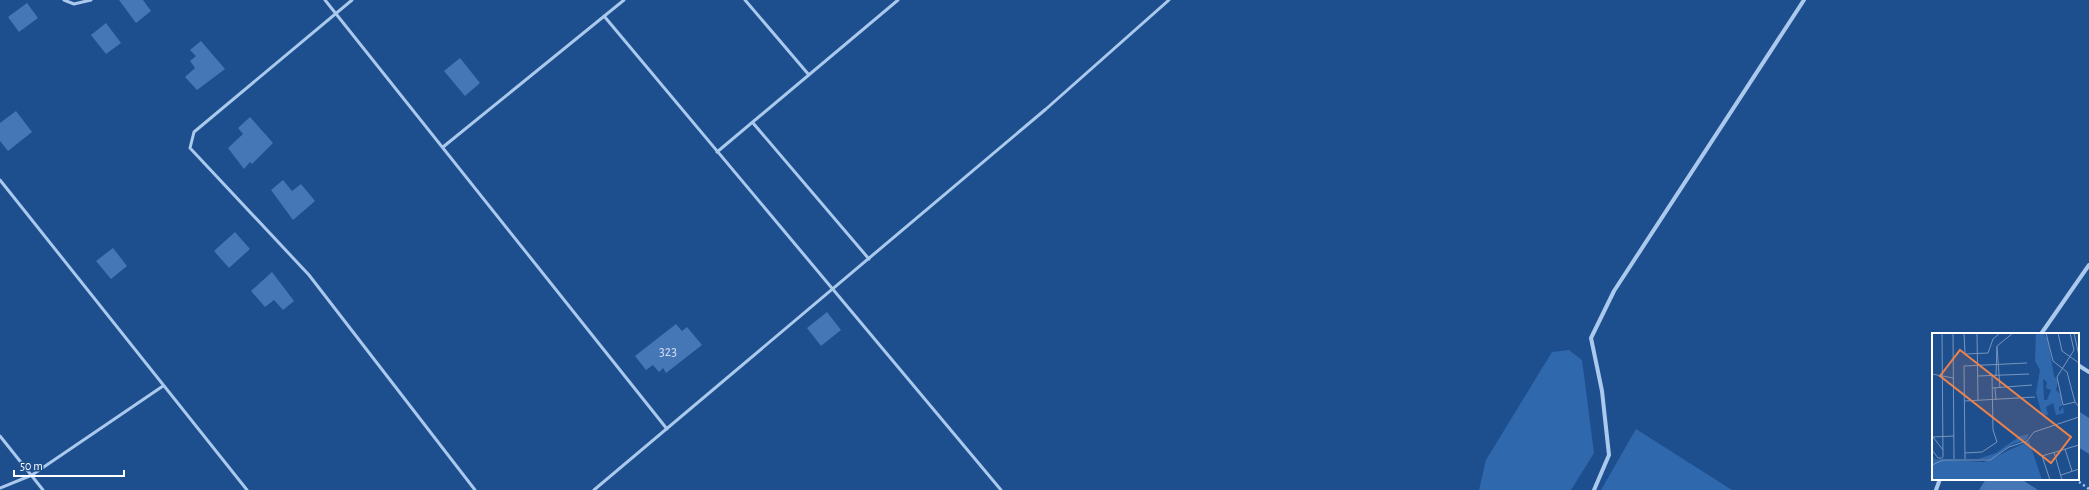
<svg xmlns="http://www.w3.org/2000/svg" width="2089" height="490" font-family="'Alegreya Sans',sans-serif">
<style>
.green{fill:#3068ad}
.building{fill:#4577b7}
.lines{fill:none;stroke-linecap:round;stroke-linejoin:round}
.path{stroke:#abc9ed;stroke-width:2.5;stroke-dasharray:2 3;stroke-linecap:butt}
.lane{stroke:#abc9ed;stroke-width:3}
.street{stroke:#abc9ed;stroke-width:4}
.labels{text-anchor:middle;stroke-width:3;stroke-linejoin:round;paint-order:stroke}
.number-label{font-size:14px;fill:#d0dded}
.inset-road{fill:none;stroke:#7795bc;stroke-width:1}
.view{fill:#ee8249;fill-opacity:0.15;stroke:#ee8249;stroke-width:2}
.inset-edge{fill:none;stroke:#fff;stroke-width:2}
</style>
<rect width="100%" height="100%" fill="#1d4f8f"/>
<path class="green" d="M1569 350 1582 360 1594 453 1571 490H1479L1486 460 1552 352Z
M1636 429 1732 490H1601Z"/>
<path class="building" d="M119 0H143L151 11 136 23Z
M27 3 38 18 19 32 8 17Z
M106 23 121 43 106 54 91 35Z
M201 41 225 69 197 90 185 77 195 68 190 61 196 56 190 50Z
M460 58 480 83 465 96 444 71Z
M16 111 32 132 8 151 0 141V123Z
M250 117 273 143 252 164 250 162 244 169 228 148 243 134 238 128Z
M283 180 292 191 301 184 315 201 293 220 271 190Z
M235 232 250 249 229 268 214 251Z
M113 248 127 266 111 279 96 261Z
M272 272 294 301 283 310 274 300 265 307 251 291Z
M827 312 841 330 821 346 807 328Z
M676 324 682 331 687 327 702 345 666 373 663 368 659 372 653 365 646 370 635 356Z
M2078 411 2089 418V454L2078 447Z
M1986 479H2021L2038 490H1979Z"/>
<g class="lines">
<path class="path" d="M2075 479 2089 489"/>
<path class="lane" d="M64 0 74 4 91 0
M325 0 667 429
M352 0 194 132 190 148 309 275 475 490
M745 0 809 75
M604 16 1001 490
M753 123 869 259
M443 147 624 0
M717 152 898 0
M0 180 247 490
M0 436 43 490
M0 488 32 475 163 386
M594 490 1046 109 1169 0"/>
<path class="street" d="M2041 334 2089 265
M2078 365 2089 372
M1594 490 1609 455 1602 391 1591 338 1614 291 1804 0
M1936 490 1940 479"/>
</g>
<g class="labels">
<g class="number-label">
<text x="668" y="356">323</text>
</g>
</g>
<g transform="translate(1932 333)">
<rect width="147" height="147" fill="#1d4f8f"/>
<path d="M104 0 112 1 116 7 122 43 126 48 124 57 129 62 130 73 127 74V79L131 74 132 80 124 82 121 70 114 74 116 82H110L104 60 108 37 103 28ZM111 46 115 49 114 55 119 57 115 67H112ZM97 101 94 107 81 111 59 126H46L64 120 88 103ZM97 108 110 147H0V122L3 126 52 129Z" fill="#3068ad" fill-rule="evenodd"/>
<path class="inset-road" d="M10 0 11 124M21 0 22 126M32 0 33 21 56 20 61 6 68 0M45 0 46 67M114 0 121 28 135 39 143 69 147 74M126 0 130 18 147 30M138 0 142 17 125 44 131 72 143 69M142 0 147 23M65 14 68 55M0 19V103M0 41 21 45M46 43 97 41M64 43 65 13 81 0M60 55 100 52M63 55 64 67M33 68 103 64M133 116 140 138M0 117 6 125H11M11 117 1 104 22 103M122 119 130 147M33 120 50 119 65 109 61 97 60 43M33 126 32 33 95 30M0 132 11 127H58L77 114 95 108 102 99 147 84M129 142 147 136M118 147 110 123 147 112"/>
<path class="view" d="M28 17 139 104 119 130 8 43Z"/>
<rect width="147" height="147" class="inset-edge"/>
</g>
<path d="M14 470v6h110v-6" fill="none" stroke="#ffffff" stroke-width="2"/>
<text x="20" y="470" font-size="12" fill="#ffffff" stroke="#1d4f8f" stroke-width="3" paint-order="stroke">50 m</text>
</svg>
